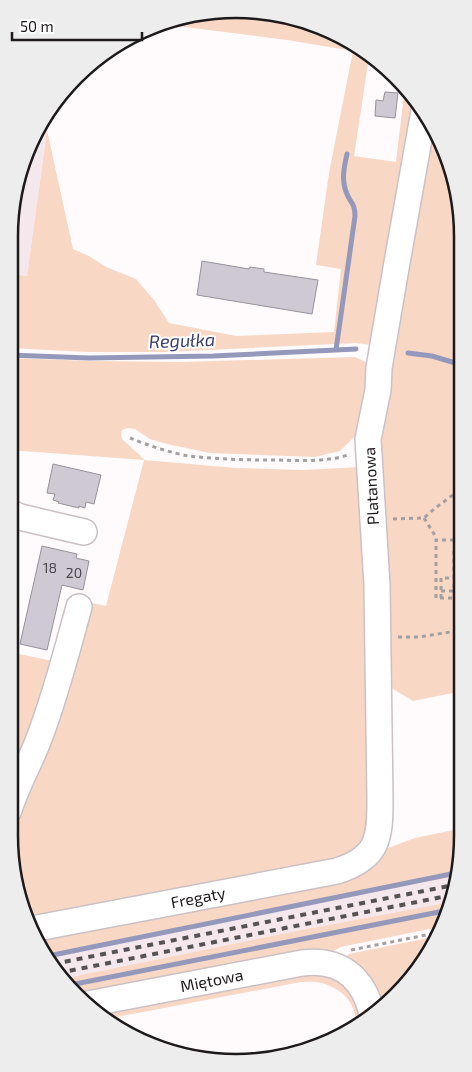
<svg xmlns="http://www.w3.org/2000/svg" width="472" height="1072" font-family="'Exo 2',sans-serif">
<style>
.built{fill:#f4e8ed}
.green{fill:#f8d8c4}
.lines{fill:none;stroke-linecap:round;stroke-linejoin:round}
.stream{stroke:#9499bc;stroke-width:5}
.building{fill:#cfc9d3;stroke:#97919a}
.minor-casing{stroke:#cbc0c5;stroke-width:28}
.path{stroke:#a49fa1;stroke-width:3;stroke-dasharray:4 4;stroke-linecap:butt}
.minor{stroke:#fff;stroke-width:25}
.rail{stroke:#565254;stroke-width:4;stroke-dasharray:6 6;stroke-linecap:butt}
.labels{text-anchor:middle;stroke-width:4;stroke-linejoin:round;paint-order:stroke}
.number-label{font-size:14px;fill:#4a464a}
.street-label{font-size:16px;fill:#1e1a1c;stroke:#fff}
.water-label{font-size:18px;font-style:italic;fill:#3a3e6e;stroke:#fff}
.rim{fill:none;stroke:#1e1a1c;stroke-width:2.5}
</style>
<rect width="100%" height="100%" fill="#fffafc"/>
<path class="built" d="M49 114 27 276 9 274V236L26 149Z
M455 876 450 902 296 931 61 979 48 957Z"/>
<path class="green" d="M236 9 323 26 376 58 369 57 354 156 396 162 405 86 416 97 419 103 371 345 356 343 166 352H87L9 348V274L27 276 47 130 73 249 89 256 106 267 136 279 154 300 169 323 236 336 334 332 341 269 316 265 329 173 353 51 287 40 161 24Z
M429 119 446 149 461 206 463 691 413 701 388 686 374 447Z
M355 357 372 365 356 435 340 451 315 457 210 453 167 444 150 439 135 429 128 428 122 430 121 435 122 439 145 460 235 468 303 470 360 467 369 681 368 835 349 858 29 922 21 909 10 842 23 793 86 602 106 606 144 460 9 450V358L93 361 181 362Z
M9 652 58 662 9 796Z
M463 828V836L455 876 48 957 36 936 363 872 373 866 383 850 415 838Z
M450 902 446 923 444 926 341 947 328 954 79 997 65 986 61 979 296 931Z
M438 936 421 963 415 964C414 986 395 996 378 1009L344 958 349 954Z
M313 970 349 986 365 1020 357 1027C356 1022 355 1016 354 1011 349 994 331 983 314 982 304 981 295 983 285 985L106 1019 94 1010Z"/>
<g class="lines">
<path class="stream" d="M336 350 355 216C355 203 351 204 347 194 341 181 344 167 347 154
M408 353 432 356 462 365
M9 355 89 358 213 356 356 349
M48 956 456 873
M65 986 449 910"/>
</g>
<path class="building" d="M385 92 398 93 395 118 375 116 376 100 383 101Z
M202 261 249 269 250 267 264 269V272L318 280 312 314 197 295Z
M53 464 101 475 94 504 86 502 85 508 79 506V508L58 503 59 502 53 500 55 494 47 493Z
M42 546 77 554 76 558 89 561 83 590 62 585 47 650 20 644Z"/>
<g class="lines">
<defs>
<g id="minor">
<path d="M9 512 20 517 84 532"/>
<path d="M9 810C17 784 31 761 40 736 56 694 67 650 79 607"/>
<path id="s1" d="M32 929 337 871C378 858 380 839 380 800L377 585 368 439 378 390 379 368 396 268 424 111"/>
<path id="s2" d="M88 1004 302 963C340 958 364 978 372 1014"/>
</g>
</defs>
<use href="#minor" class="minor-casing"/>
<path class="path" d="M130 438C147 445 171 453 189 456 215 459 242 460 269 460 295 460 323 463 348 455
M424 518 436 537V540
M393 519 424 518 434 509 462 488
M462 540H436V598H462
M462 551H454V583H462
M441 591H454V583
M441 598V578H454
M398 637H419L463 630
M351 950 441 932"/>
<use href="#minor" class="minor"/>
<path class="rail" d="M53 964 454 885
M58 973 452 895"/>
</g>
<g class="labels">
<g class="number-label">
<text x="50" y="573">18</text>
<text x="74" y="578">20</text>
</g>
<g class="street-label">
<text transform="translate(371 486) rotate(-93)" y="6">Platanowa</text>
<text dy="6" stroke="none"><textPath href="#s1" startOffset="169">Fregaty</textPath></text>
<text dy="6" stroke="none"><textPath href="#s2" startOffset="126">Miętowa</textPath></text>
</g>
<g class="water-label">
<text transform="translate(182 341) rotate(-2)" y="6">Regułka</text>
</g>
</g>
<path d="M0 0H472V1072H0ZM236 18H236A218 218 0 0 1 454 236V836A218 218 0 0 1 236 1054H236A218 218 0 0 1 18 836V236A218 218 0 0 1 236 18Z" fill="#ededed" fill-rule="evenodd"/>
<path class="rim" d="M236 18H236A218 218 0 0 1 454 236V836A218 218 0 0 1 236 1054H236A218 218 0 0 1 18 836V236A218 218 0 0 1 236 18Z"/>
<path d="M12 32v8h130v-8" fill="none" stroke="#1e1a1c" stroke-width="2.5"/>
<text x="20" y="32" font-size="15" fill="#1e1a1c" stroke="#ffffff" stroke-width="4" paint-order="stroke">50 m</text>
</svg>
